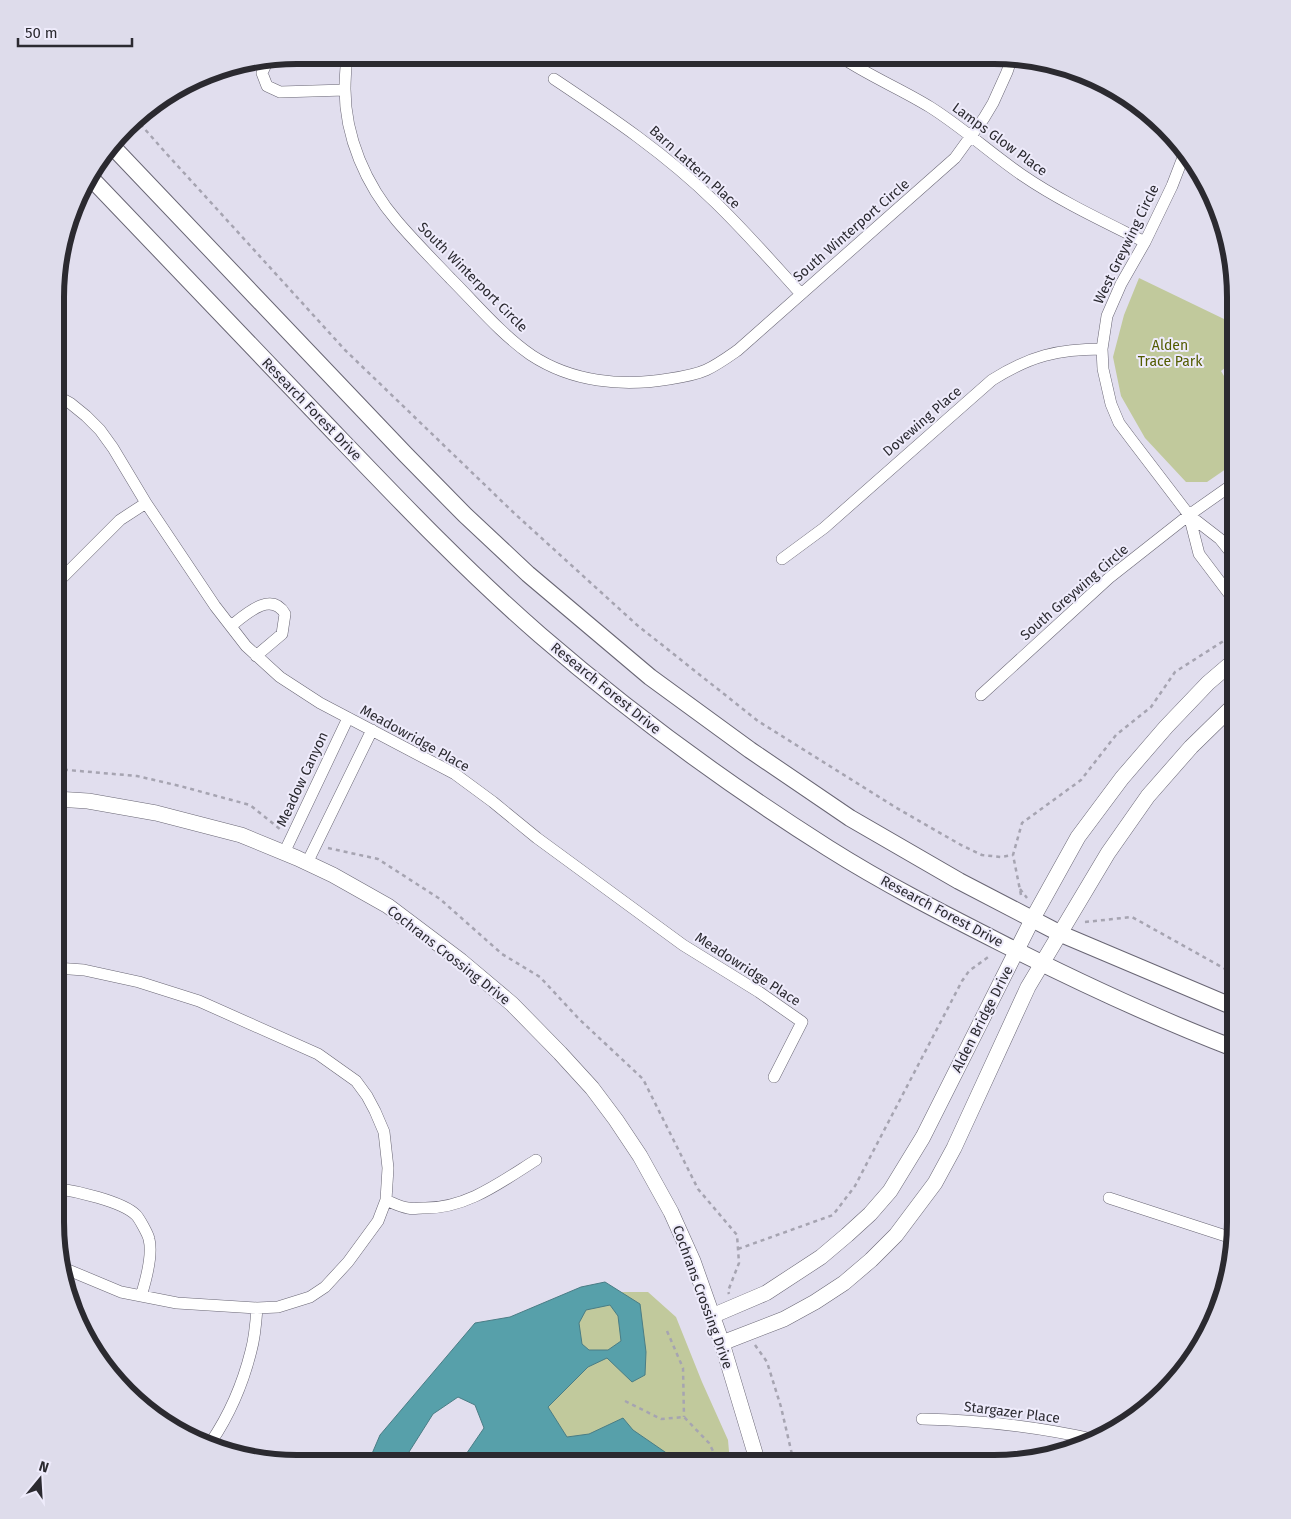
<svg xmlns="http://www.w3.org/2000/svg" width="1291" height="1519" font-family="'Fira Sans',sans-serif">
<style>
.green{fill:#c1c99c}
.water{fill:#57a0aa;stroke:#4a7d85;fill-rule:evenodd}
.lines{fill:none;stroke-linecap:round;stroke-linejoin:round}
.minor-casing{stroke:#696674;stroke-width:12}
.tertiary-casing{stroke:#696674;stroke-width:16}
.secondary-casing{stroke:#696674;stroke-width:18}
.path{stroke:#a6a4b1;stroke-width:2.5;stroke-dasharray:4 4;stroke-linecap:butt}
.minor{stroke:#fff;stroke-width:11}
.tertiary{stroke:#fff;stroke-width:15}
.secondary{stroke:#fff;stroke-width:16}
.labels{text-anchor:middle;stroke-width:4;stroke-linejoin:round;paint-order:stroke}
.street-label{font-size:14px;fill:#2b2a30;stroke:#eeebfb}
.park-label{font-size:14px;fill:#535c00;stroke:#eeebfb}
.rim{fill:none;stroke:#2b2a30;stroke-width:6}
</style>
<rect width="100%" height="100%" fill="#e1deee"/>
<path class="green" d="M1139 278 1224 319 1236 340V359L1221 371 1236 396V462L1207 482H1186L1145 438 1121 396 1113 357 1124 315Z
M607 1292H648L676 1317 702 1382 728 1440 730 1463H483L576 1307Z"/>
<path class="water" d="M605 1282 640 1304 646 1352 645 1375 632 1382 607 1358 588 1367 548 1407 567 1437 589 1434 623 1418 633 1430 681 1463H460L484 1428 475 1405 458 1397 433 1414 409 1452 413 1463H368L380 1435 475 1323 510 1317 581 1287ZM610 1305 618 1316 621 1341 608 1350H589L582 1344 579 1323 586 1310Z"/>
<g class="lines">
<defs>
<path id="minor" d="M347 55C346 66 345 78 345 89 345 137 366 185 397 221 414 241 433 260 451 279 477 305 501 334 531 355 572 382 622 387 669 379 682 377 695 375 706 370 717 365 728 357 738 350L955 158 984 118 993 103 1007 72 1012 57
M841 57C869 76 901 89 930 107 962 127 990 153 1022 175 1060 201 1103 221 1145 242
M268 60 262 73 267 86 280 92 345 90
M554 79C611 117 666 154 715 202 745 231 773 263 801 294
M1184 155 1172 186 1145 242 1121 284 1107 316 1102 349 1103 369 1111 404 1119 423 1131 439 1189 515 1220 539 1236 559
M57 396 70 403 86 416 100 430 113 448 146 503 215 606 246 646 280 677 320 703 455 774 493 802 537 838 683 945 759 992 802 1022 774 1077
M1189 515 1199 554 1236 603
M782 559 824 528 992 380C1030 356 1058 349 1102 349
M56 584 120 520 146 503
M231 626C245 615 271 590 285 614L282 634 256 656
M981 695 1109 578 1189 515 1236 482
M284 853 348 718
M307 863 372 730
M56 968 84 970 139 982 199 1001 318 1054 356 1081 367 1096 375 1111 384 1132 388 1168 386 1200 378 1221 348 1262 325 1287 310 1297 278 1307 257 1308 177 1303 121 1292 61 1267
M55 1188C75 1191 122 1201 136 1215 139 1218 148 1234 149 1239 153 1255 146 1280 141 1296
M1109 1198 1235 1239
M386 1200C393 1203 400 1207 408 1208 413 1209 418 1208 423 1208 466 1209 501 1182 536 1160
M922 1419C981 1420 1039 1427 1097 1440
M211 1442C230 1414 243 1383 251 1351 255 1337 256 1322 257 1308"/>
<path id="tertiary" d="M56 799 88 801 156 813 241 835 297 858 333 875 388 906 461 961 512 1004 560 1053 592 1088 616 1120 640 1156 671 1212 693 1261 722 1343 758 1463
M712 1316 766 1293 821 1257 847 1235 870 1214 890 1191 923 1137 1033 918 1078 837 1122 778 1166 727 1208 683 1236 659
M722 1343 784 1319 815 1302 844 1283 871 1260 896 1235 935 1183 954 1148 1028 987 1108 853 1148 796 1191 747 1236 703"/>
<path id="secondary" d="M112 146 406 455 465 515 528 574 650 677 750 750 850 818 959 881 1061 934 1236 1008
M88 175C168 258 247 341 326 424 395 496 464 569 540 635 630 713 727 784 828 848 888 886 952 918 1015 950 1087 986 1160 1020 1236 1049"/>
</defs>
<use href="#minor" class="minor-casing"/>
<use href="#tertiary" class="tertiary-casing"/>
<use href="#secondary" class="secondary-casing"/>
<path class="path" d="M135 118 165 152 345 350 514 513 637 625 758 721 895 807 961 845 982 855 1001 857 1013 855
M56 769 137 776 180 786 250 805 281 830
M328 848 378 859 440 899 502 954 540 977 579 1019 643 1079 698 1189 737 1235 739 1263 728 1291 729 1294
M1020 889 1027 898
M1021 895 1013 855 1022 823 1081 780 1116 735 1151 707 1175 672 1236 633
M1085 922 1132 917 1236 975
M738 1249 833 1215 855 1186 962 981 969 971 991 955
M667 1331 683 1368 684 1417
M755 1345 767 1362 781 1407 794 1463
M625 1401 661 1419 684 1417 709 1443 719 1463"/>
<use href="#minor" class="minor"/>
<use href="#tertiary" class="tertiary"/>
<use href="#secondary" class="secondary"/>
</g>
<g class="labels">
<g class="street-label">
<text transform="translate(1000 139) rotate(36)" y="5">Lamps Glow Place</text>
<text transform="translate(695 167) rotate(42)" y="5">Barn Lattern Place</text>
<text transform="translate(851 230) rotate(-41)" y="5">South Winterport Circle</text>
<text transform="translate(1126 244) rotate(-64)" y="5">West Greywing Circle</text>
<text transform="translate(473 277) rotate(45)" y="5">South Winterport Circle</text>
<text transform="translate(312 409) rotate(46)" y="5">Research Forest Drive</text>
<text transform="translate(922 421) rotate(-41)" y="5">Dovewing Place</text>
<text transform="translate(1074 592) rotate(-41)" y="5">South Greywing Circle</text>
<text transform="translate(606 688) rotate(39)" y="5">Research Forest Drive</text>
<text transform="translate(415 738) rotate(29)" y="5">Meadowridge Place</text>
<text transform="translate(302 779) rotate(-65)" y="5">Meadow Canyon</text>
<text transform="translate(942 911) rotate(28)" y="5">Research Forest Drive</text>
<text transform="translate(449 955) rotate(38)" y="5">Cochrans Crossing Drive</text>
<text transform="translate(748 969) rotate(33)" y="5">Meadowridge Place</text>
<text transform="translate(982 1019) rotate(-63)" y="5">Alden Bridge Drive</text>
<text transform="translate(703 1297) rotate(70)" y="5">Cochrans Crossing Drive</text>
<text transform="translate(1012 1412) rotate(7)" y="5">Stargazer Place</text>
</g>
<g class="park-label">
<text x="1170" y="350">Alden<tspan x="1170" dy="16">Trace Park</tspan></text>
</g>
</g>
<path d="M0 0H1291V1519H0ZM297 64H994A233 233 0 0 1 1227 297V1222A233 233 0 0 1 994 1455H297A233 233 0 0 1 64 1222V297A233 233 0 0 1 297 64Z" fill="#dedceb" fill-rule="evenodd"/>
<path class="rim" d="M297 64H994A233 233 0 0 1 1227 297V1222A233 233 0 0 1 994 1455H297A233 233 0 0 1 64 1222V297A233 233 0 0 1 297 64Z"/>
<g transform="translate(40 1479) rotate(18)" stroke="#eeebfb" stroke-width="4" paint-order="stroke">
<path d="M0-4L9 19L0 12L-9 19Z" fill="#2b2a30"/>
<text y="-8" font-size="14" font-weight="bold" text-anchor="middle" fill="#2b2a30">N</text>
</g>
<path d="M18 38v8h114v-8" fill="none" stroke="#2b2a30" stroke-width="2.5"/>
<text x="25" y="38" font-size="15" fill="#2b2a30" stroke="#eeebfb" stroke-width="4" paint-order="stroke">50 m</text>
</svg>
